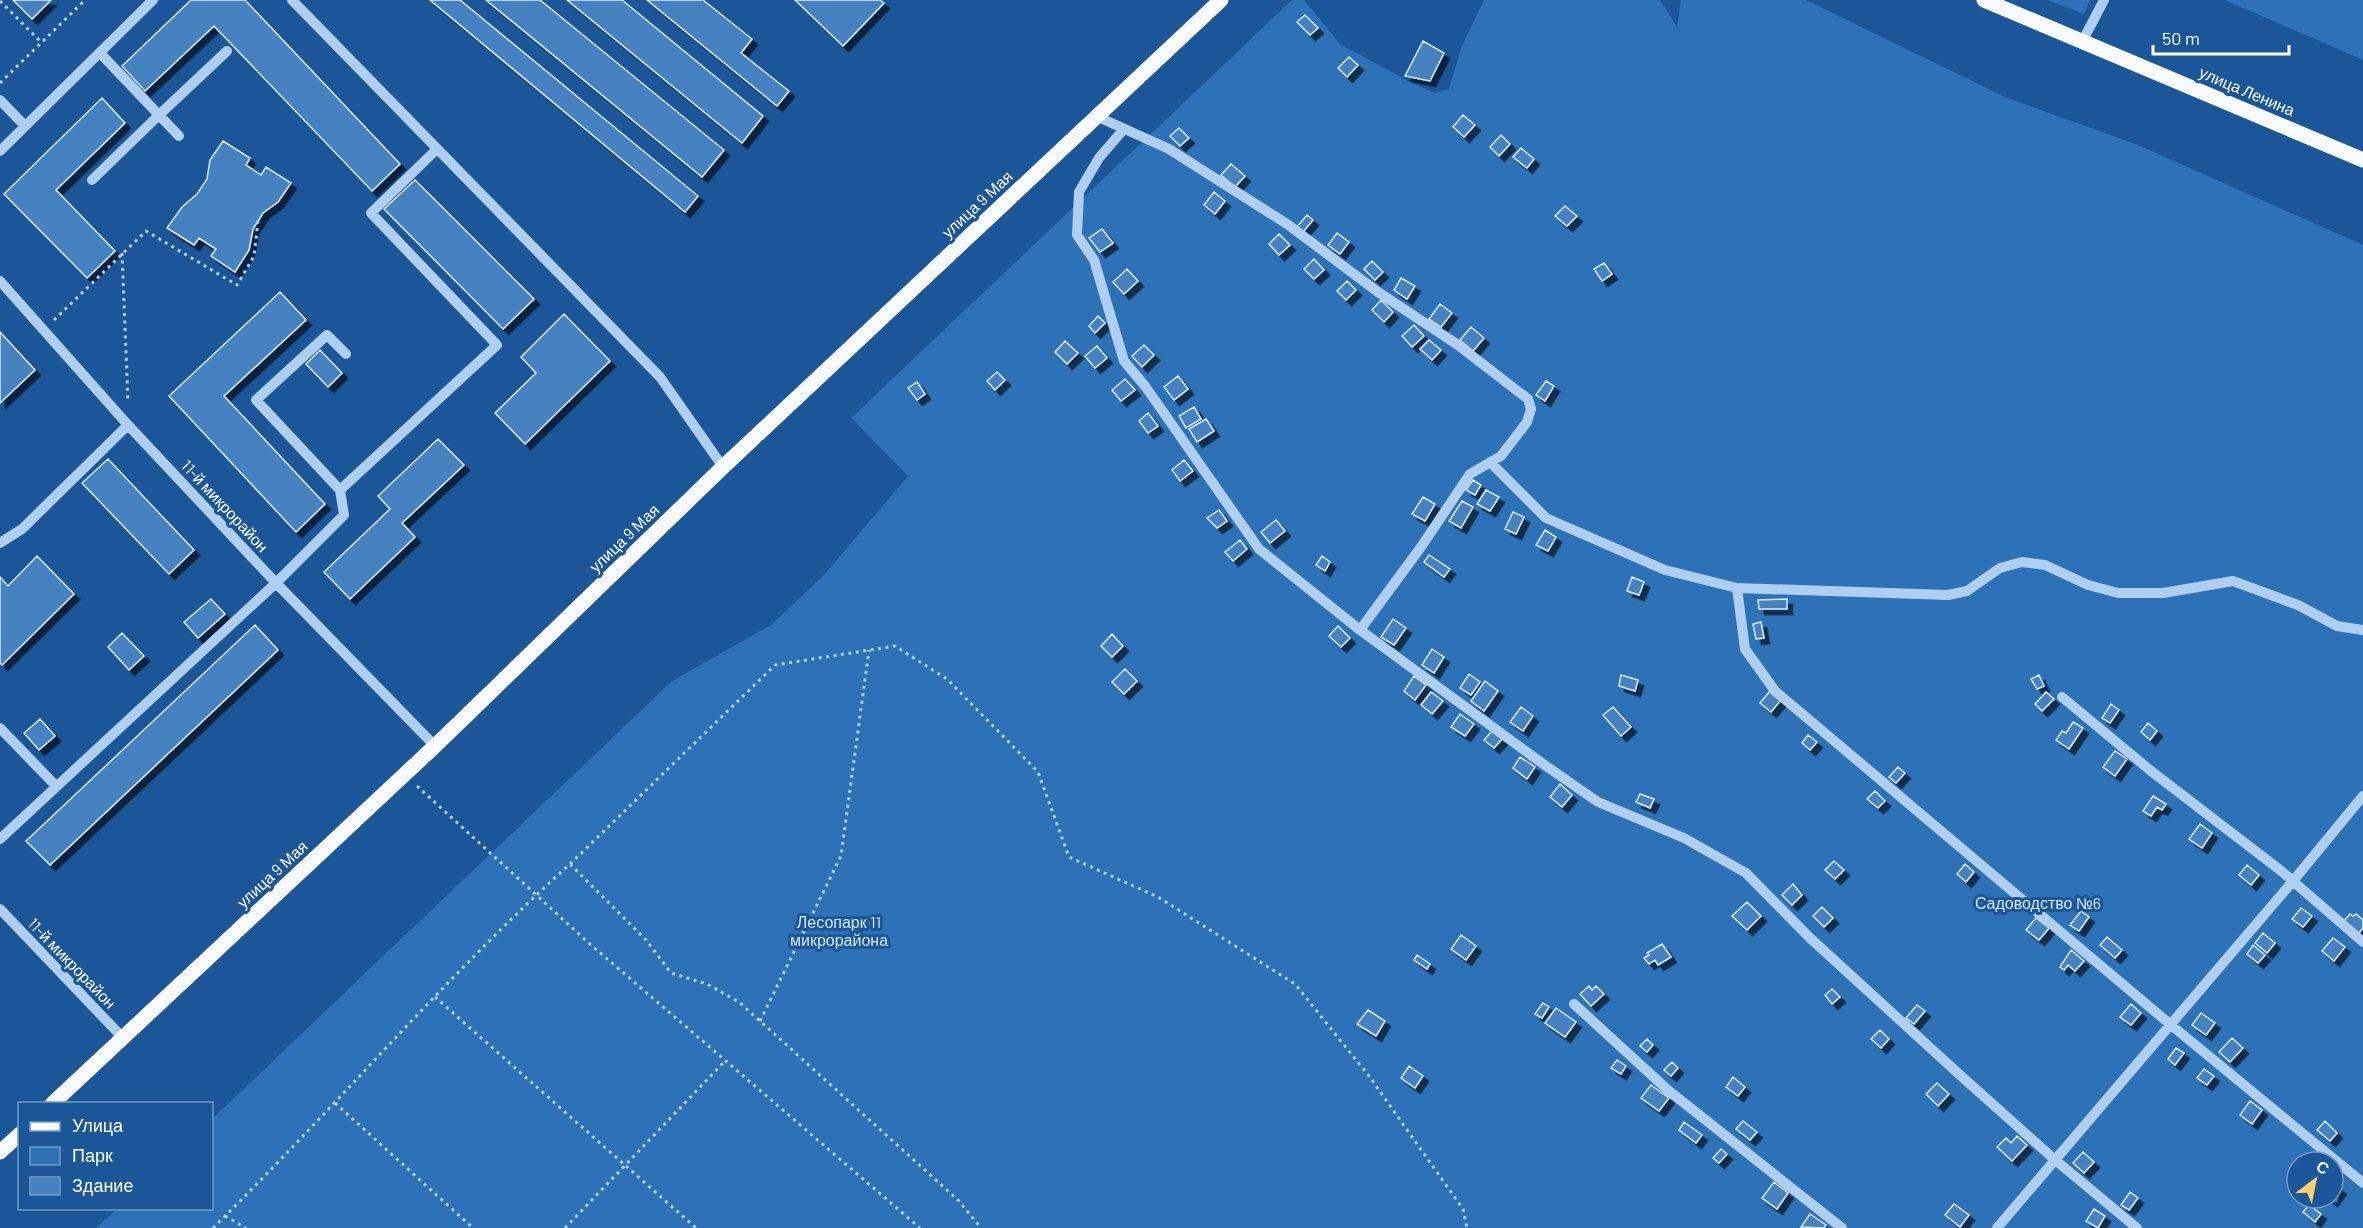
<svg xmlns="http://www.w3.org/2000/svg" width="2363" height="1228" font-family="Barlow,sans-serif">
<style>
.green{fill:#2d71b6;fill-rule:evenodd}
.building{fill:#4682c0;stroke:#d5e8fc;stroke-width:1.5;filter:url(#shadow)}
.lines{fill:none;stroke-linecap:round;stroke-linejoin:round}
.path{stroke:#aecff1;stroke-width:3;stroke-dasharray:3 4.5;stroke-linecap:butt}
.minor{stroke:#aecff1;stroke-width:10}
.major{stroke:#f8fbff;stroke-width:15}
.labels{text-anchor:middle;stroke-width:6;stroke-linejoin:round;paint-order:stroke}
.street-label{font-size:16px;fill:#fff;stroke:#1a5698}
.park-label{font-size:16px;fill:#d5e8fc;stroke:#1a5698}
</style>
<defs>
<filter id="shadow"><feDropShadow dx="5.5" dy="5.5" stdDeviation="0" flood-color="#0009"/></filter>
</defs>
<rect width="100%" height="100%" fill="#1a5698"/>
<path class="green" d="M1292 0H1304L1340 44 1410 82 1435 93 1449 89 1461 48 1484 0H1660L1677 27 1681 0H1806L2005 97 2138 145 2363 245V1228H96L117 1209 212 1208V1119L672 681 771 625 824 575 908 476 851 418ZM2297 1162H2333V1198H2297Z
M2048 0H2090L2084 14Z
M2225 0H2363V60Z"/>
<path class="building" d="M13 0H51L32 19Z
M191 0H245L400 164 372 191 214 26 145 91 122 66Z
M430 0H460L698 196 685 212Z
M486 0H540L724 150 702 177Z
M567 0H622L763 116 742 143Z
M647 0H703L752 39 741 53 789 91 777 106Z
M795 0H880L884 3 843 46Z
M1305 15 1318 28 1310 35 1297 22Z
M1423 41 1444 53 1430 81 1405 76Z
M1349 57 1358 65 1347 77 1338 68Z
M102 98 125 123 56 190 115 251 87 278 4 194Z
M1463 115 1475 125 1464 137 1453 127Z
M1179 128 1189 138 1180 146 1170 136Z
M1501 135 1510 144 1499 156 1490 147Z
M223 141 250 158 246 165 261 175 266 167 291 183 278 202 263 213 253 229 249 250 235 272 211 256 216 249 199 238 194 245 167 228 182 207 197 194 207 179 210 160Z
M1521 148 1534 159 1527 168 1513 157Z
M1231 164 1245 176 1235 187 1221 175Z
M415 180 534 299 503 329 384 209Z
M1214 192 1225 201 1215 214 1204 205Z
M1565 206 1577 216 1567 226 1555 216Z
M1307 215 1313 220 1303 232 1297 227Z
M1102 229 1113 243 1100 252 1089 238Z
M1337 233 1349 242 1340 254 1328 245Z
M1279 234 1290 245 1279 255 1269 244Z
M1314 259 1324 270 1314 279 1304 269Z
M1372 261 1383 272 1375 280 1364 269Z
M1604 263 1612 274 1602 281 1594 269Z
M1127 269 1138 281 1124 294 1113 282Z
M1401 278 1415 286 1407 299 1394 290Z
M1347 281 1356 290 1346 300 1337 291Z
M280 292 306 320 224 396 325 504 296 532 169 396Z
M1381 300 1393 312 1384 322 1372 310Z
M1440 304 1452 313 1441 327 1429 319Z
M564 314 610 361 525 444 495 413 536 373 521 357Z
M1098 316 1105 323 1095 333 1089 326Z
M1414 325 1424 336 1412 347 1402 336Z
M1471 327 1484 338 1473 351 1460 340Z
M0 332 35 370 0 403Z
M1429 340 1441 350 1432 360 1420 349Z
M1065 341 1078 353 1067 364 1055 352Z
M1144 345 1154 355 1142 367 1132 356Z
M1097 346 1107 358 1095 368 1085 356Z
M320 350 342 373 328 387 306 364Z
M997 372 1005 380 995 390 987 381Z
M1178 376 1188 389 1174 400 1164 387Z
M1125 379 1135 390 1121 401 1112 390Z
M1546 381 1554 386 1545 401 1536 395Z
M917 382 925 394 917 400 908 388Z
M1194 407 1201 419 1186 428 1179 416Z
M1148 413 1158 426 1148 433 1139 421Z
M1206 419 1214 431 1197 442 1189 429Z
M438 439 464 465 402 523 415 537 350 599 324 572 390 509 378 496Z
M108 459 194 550 169 574 82 483Z
M1184 460 1193 471 1180 481 1172 470Z
M1473 480 1481 485 1475 495 1466 490Z
M1486 490 1499 497 1490 511 1477 504Z
M1423 497 1435 504 1425 521 1412 514Z
M1462 501 1473 507 1461 528 1449 521Z
M1219 510 1227 521 1217 528 1207 518Z
M1513 512 1524 517 1516 534 1505 529Z
M1276 520 1285 531 1270 543 1261 532Z
M1545 530 1556 537 1548 551 1536 545Z
M1240 540 1247 549 1233 561 1225 552Z
M1429 555 1450 569 1444 577 1424 562Z
M37 556 74 594 2 665 0 663V577L8 586Z
M1322 556 1330 562 1325 571 1316 565Z
M1632 577 1644 582 1639 595 1627 591Z
M211 599 225 614 198 638 184 622Z
M1787 599V609H1759L1758 600Z
M1393 619 1406 628 1394 645 1381 637Z
M1761 622 1764 638 1756 639 1753 624Z
M255 625 278 650 50 865 26 841Z
M1338 626 1350 638 1341 647 1329 636Z
M122 633 144 656 129 670 108 647Z
M1112 634 1123 646 1112 657 1101 646Z
M1432 649 1444 657 1434 673 1422 665Z
M1125 669 1137 681 1124 694 1112 682Z
M1469 674 1480 682 1471 695 1460 688Z
M1621 675 1638 680 1635 691 1619 686Z
M2039 675 2044 686 2037 689 2031 679Z
M1414 676 1426 685 1415 700 1404 691Z
M1485 681 1498 691 1484 711 1471 701Z
M1770 691 1781 700 1771 712 1760 703Z
M1431 692 1443 701 1432 714 1421 705Z
M2046 692 2054 699 2042 711 2035 704Z
M2111 704 2119 710 2110 723 2102 718Z
M1521 707 1533 716 1523 731 1510 722Z
M1613 707 1631 727 1621 736 1603 715Z
M1460 714 1474 724 1465 736 1451 727Z
M40 719 55 736 39 750 24 733Z
M2073 722 2083 728 2069 749 2056 740 2062 731 2066 733Z
M2148 723 2157 731 2150 740 2141 732Z
M1492 731 1502 739 1494 748 1484 740Z
M1808 735 1817 742 1810 750 1802 743Z
M2115 751 2127 759 2115 776 2103 767Z
M1520 757 1535 767 1527 779 1513 768Z
M1898 767 1905 773 1896 783 1889 777Z
M1560 784 1572 795 1562 807 1550 797Z
M1875 791 1885 801 1878 808 1867 799Z
M1640 794 1654 799 1650 808 1636 802Z
M2153 796 2166 804 2162 810 2157 807 2151 816 2143 811Z
M2200 824 2212 833 2202 848 2189 839Z
M1834 861 1844 870 1835 879 1825 870Z
M1965 864 1974 872 1966 882 1957 874Z
M2247 865 2259 875 2251 885 2239 875Z
M1793 884 1802 895 1792 905 1782 895Z
M1747 902 1761 916 1747 930 1732 916Z
M1822 907 1833 918 1824 927 1813 916Z
M2301 908 2312 916 2303 927 2292 919Z
M2081 911 2089 917 2079 931 2070 925Z
M2350 914 2353 916 2356 914 2363 920V928L2358 934 2344 921Z
M2036 918 2049 928 2039 940 2026 930Z
M2263 933 2275 943 2267 953 2255 943Z
M1461 935 1476 946 1466 960 1451 949Z
M2107 937 2122 950 2115 958 2100 945Z
M2333 938 2345 947 2334 961 2322 951Z
M1662 944 1671 957 1658 965 1655 960 1649 964 1644 958 1649 955 1647 953Z
M2253 945 2265 955 2258 963 2247 954Z
M2071 950 2084 961 2075 971 2068 965 2064 970 2060 967Z
M1417 955 1430 964 1427 969 1414 960Z
M1589 986 1592 990 1596 986 1604 994 1591 1006 1580 994Z
M1832 989 1840 997 1832 1004 1825 995Z
M1543 1003 1549 1007 1542 1018 1535 1014Z
M2131 1004 2141 1013 2131 1025 2120 1017Z
M1917 1005 1925 1011 1914 1024 1906 1018Z
M1556 1008 1576 1022 1565 1037 1545 1023Z
M1368 1010 1385 1021 1376 1036 1357 1024Z
M2201 1013 2215 1023 2206 1035 2192 1025Z
M1880 1030 1889 1039 1881 1048 1871 1039Z
M2232 1038 2243 1048 2230 1062 2219 1052Z
M1647 1039 1653 1045 1647 1052 1640 1046Z
M2176 1048 2184 1053 2175 1065 2168 1059Z
M1617 1060 1626 1066 1621 1074 1611 1068Z
M1672 1062 1678 1068 1671 1076 1664 1070Z
M1409 1066 1423 1076 1415 1088 1401 1078Z
M2204 1069 2214 1076 2207 1085 2197 1078Z
M1733 1077 1745 1087 1738 1096 1726 1087Z
M1937 1083 1949 1094 1938 1106 1926 1094Z
M1651 1085 1669 1098 1659 1111 1641 1098Z
M2250 1101 2262 1110 2252 1124 2240 1115Z
M1743 1121 1757 1132 1750 1140 1736 1129Z
M2325 1121 2337 1133 2330 1141 2317 1130Z
M1684 1122 1702 1135 1696 1143 1679 1130Z
M2017 1136 2027 1145 2012 1161 1997 1147 2006 1138 2011 1143Z
M1721 1149 1727 1154 1719 1163 1713 1158Z
M2083 1152 2094 1162 2084 1173 2073 1163Z
M1774 1182 1788 1193 1777 1209 1762 1198Z
M2333 1183 2341 1189 2332 1201 2328 1198H2333Z
M2130 1192 2138 1198 2129 1210 2121 1205Z
M1954 1204 1969 1215 1960 1227 1945 1215Z
M2309 1205 2321 1214 2315 1222 2303 1212Z
M2094 1209 2105 1216 2098 1228 2086 1221Z
M1810 1214 1826 1225 1824 1228 1801 1227Z"/>
<g class="lines">
<path class="path" d="M0 1 41 42
M0 83 85 0
M122 253 128 402
M54 320 146 231 237 285 254 256 258 221
M417 786 591 945 920 1228
M570 864 775 665 895 646 947 679 1038 772 1069 857 1158 897 1295 984 1369 1076 1463 1209 1467 1228
M435 997 696 1228
M760 1021 841 856 869 650
M335 1103 473 1228
M225 1216 246 1228
M213 1228C334 1109 444 978 570 864L646 940 671 973 707 984 739 1002 958 1200 981 1228
M565 1228 725 1061"/>
<path class="minor" d="M292 0 660 377 723 467
M2082 42 2104 0
M100 53 159 115 227 51
M0 100 25 126
M1096 116 1169 149 1287 224 1378 292 1458 345 1528 399 1531 409 1527 422 1501 456 1470 474 1421 547 1360 630 1546 766 1598 802 1684 838 1746 873 1810 938 1960 1075 2054 1159 2137 1228
M1123 130 1099 158 1079 192 1077 235 1094 260 1124 361 1145 386 1259 549 1360 630
M0 151 153 0
M92 180 159 115 179 136
M0 281 128 425 276 583 435 746
M1490 462 1546 518 1665 570 1737 588 1948 595 1967 591 2000 568 2022 562 2045 565 2088 585 2118 593H2163L2233 581 2298 605 2337 626 2363 630
M340 490 497 345 371 213 437 149
M0 543 22 529 128 425
M1737 588 1745 649 1775 691 2171 1025 2363 1183
M2062 697 2151 771 2280 870 2363 942
M0 728 56 786
M0 839 276 583 344 515 340 490 256 400 327 335 346 354
M0 909 123 1038
M1574 1004 1669 1091 1842 1228
M1997 1228 2293 881 2363 796"/>
<path class="major" d="M1984 0 2363 160
M52 1104 435 746 723 467 1221 0
M0 1152 20 1134"/>
</g>
<g class="labels">
<g class="street-label">
<text transform="translate(2247 91) rotate(23)" y="6">улица Ленина</text>
<text transform="translate(977 204) rotate(-43)" y="6">улица 9 Мая</text>
<text transform="translate(225 506) rotate(47)" y="6">11-й микрорайон</text>
<text transform="translate(624 538) rotate(-44)" y="6">улица 9 Мая</text>
<text transform="translate(272 874) rotate(-43)" y="6">улица 9 Мая</text>
<text transform="translate(72 963) rotate(46)" y="6">11-й микрорайон</text>
</g>
<g class="park-label">
<text x="2038" y="909">Садоводство №6</text>
<text x="839" y="928">Лесопарк 11<tspan x="839" dy="18">микрорайона</tspan></text>
</g>
</g>
<rect x="18" y="1102" width="195" height="108" fill="#1a5698" stroke="#769ac1" stroke-width="1.5"/>
<rect x="30" y="1122" width="30" height="9" fill="#f8fbff" stroke="#769ac1" stroke-width="1.5"/>
<text x="72" y="1132" font-size="18" fill="#ffffff">Улица</text>
<rect x="30" y="1147" width="30" height="18" fill="#2d71b6" stroke="#769ac1" stroke-width="1.5"/>
<text x="72" y="1162" font-size="18" fill="#ffffff">Парк</text>
<rect x="30" y="1177" width="30" height="18" fill="#4682c0" stroke="#769ac1" stroke-width="1.5"/>
<text x="72" y="1192" font-size="18" fill="#ffffff">Здание</text>
<g transform="translate(2315 1180) rotate(32)"><circle r="28" fill="#1a5698" stroke="#769ac1" stroke-width="1.5"/>
<path d="M0-4.5L10 22L0 15L-10 22Z" fill="#ffcf6e"/>
<text y="-9" font-size="16" font-weight="bold" text-anchor="middle" fill="#ffffff">С</text>
</g>
<path d="M2153 45v9h136v-9" fill="none" stroke="#ffffff" stroke-width="3"/>
<text x="2162" y="45" font-size="18" fill="#ffffff" stroke="#1a5698" stroke-width="4.5" paint-order="stroke">50 m</text>
</svg>
